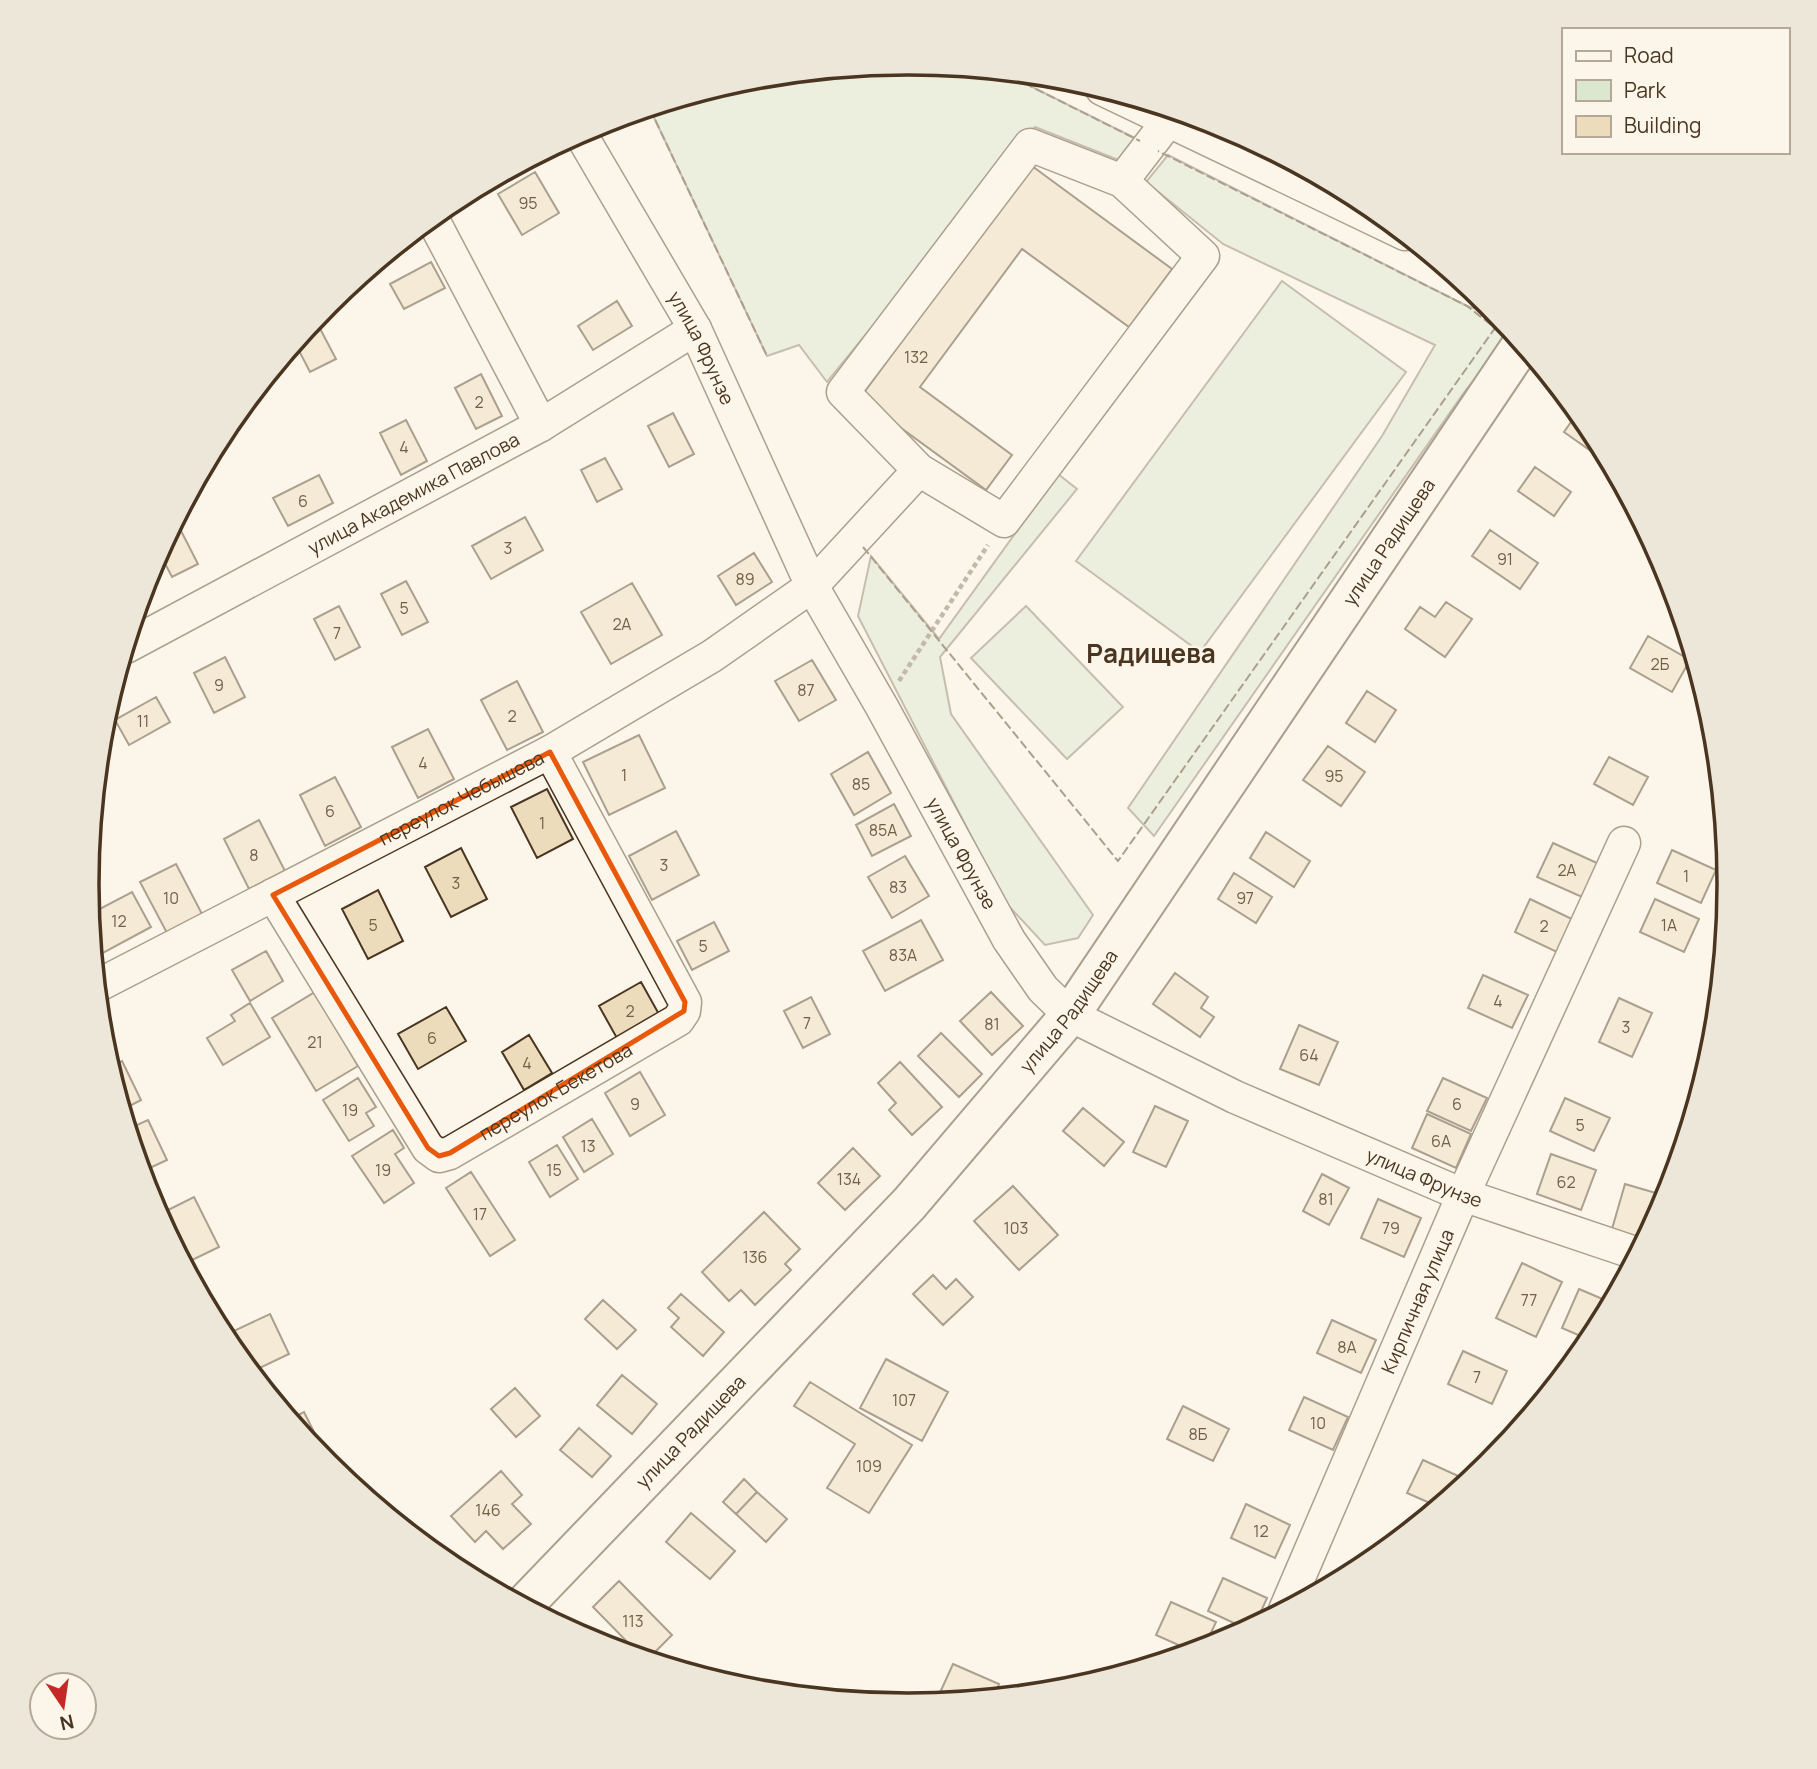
<svg xmlns="http://www.w3.org/2000/svg" width="1817" height="1769" font-family="Manrope,sans-serif">
<style>
.green{fill:#dce7d0;stroke:#887966;stroke-width:2}
.building{fill:#ecdcbc;stroke:#4a3520;stroke-width:2}
.lines{fill:none;stroke-linecap:round;stroke-linejoin:round}
.minor-casing{stroke:#4a3520;stroke-width:35}
.major-casing{stroke:#4a3520;stroke-width:42}
.path{stroke:#7f6f5c;stroke-width:4.5;stroke-dasharray:5 3.5;stroke-linecap:butt}
.minor{stroke:#fbf6e9;stroke-width:32}
.major{stroke:#fbf6e9;stroke-width:38}
.fence{stroke:#4a3520;stroke-width:2;stroke-dasharray:9 3.5;stroke-linecap:butt}
.marked{fill:none;stroke:#e8590c;stroke-width:5;stroke-linejoin:round}
.labels{text-anchor:middle;stroke-width:5;stroke-linejoin:round;paint-order:stroke}
.number-label{font-size:16px;fill:#725f47}
.street-label{font-size:19px;fill:#4a3520;stroke:#fbf6e9}
.district-label{font-size:26px;font-weight:bold;fill:#4a3520;stroke:#fbf6e9}
.rim{fill:none;stroke:#4a3520;stroke-width:3.5}
</style>
<rect width="100%" height="100%" fill="#fbf6e9"/>
<path class="green" d="M909 63 1002 72 1139 140 1121 161 1035 127 827 382 799 345 767 356 650 109 749 79Z
M1168 155 1467 306 1499 316 1513 332 1465 391 1154 836 1128 808 1382 436 1435 345 1223 244 1146 182Z
M1282 281 1406 372 1200 652 1076 561Z
M1058 474 1077 489 940 657 951 714 1093 915 1078 938 1045 945 1005 902 858 616 871 556 939 639Z
M1026 606 1123 707 1067 759 971 658Z"/>
<path class="building" d="M1032 166 1172 269 1129 327 1022 249 920 387 1012 455 986 490 860 398Z
M535 172 559 213 522 235 498 194Z
M431 262 445 288 404 309 390 284Z
M617 301 632 326 593 350 578 326Z
M315 319 336 359 310 372 295 343Z
M481 374 502 416 476 429 455 388Z
M1578 412 1592 428 1607 457 1605 461 1564 432Z
M673 413 694 454 669 467 648 426Z
M406 420 427 461 401 475 380 433Z
M605 458 622 489 597 502 581 470Z
M1535 467 1571 492 1554 516 1518 491Z
M319 475 333 503 288 526 273 498Z
M525 517 543 550 491 579 472 546Z
M177 523 198 564 172 577 159 552Z
M1490 530 1538 563 1520 589 1472 556Z
M754 553 772 582 736 605 718 576Z
M406 581 428 622 402 635 381 594Z
M632 583 662 635 611 664 581 612Z
M1446 602 1472 619 1445 657 1405 629 1420 607 1435 617Z
M339 606 360 647 335 660 314 619Z
M1648 636 1690 660 1672 692 1630 668Z
M225 657 245 697 214 713 194 673Z
M812 660 836 700 799 721 775 681Z
M517 681 543 732 507 750 481 700Z
M1367 691 1396 710 1375 742 1346 723Z
M156 697 170 722 129 745 115 720Z
M428 729 454 779 418 798 392 747Z
M639 735 665 788 609 815 583 762Z
M1328 746 1365 772 1341 806 1303 780Z
M868 752 891 793 854 815 831 774Z
M1609 757 1648 777 1633 805 1594 784Z
M335 777 361 827 325 846 300 795Z
M547 789 573 839 537 858 511 807Z
M894 804 911 836 872 856 856 825Z
M259 820 285 871 249 889 224 839Z
M676 831 699 875 652 900 629 856Z
M1266 832 1310 861 1294 887 1250 858Z
M1553 843 1597 863 1582 897 1537 877Z
M461 848 487 899 451 917 425 867Z
M1672 850 1716 870 1701 903 1657 883Z
M905 856 929 896 892 918 868 877Z
M176 864 202 914 167 933 140 882Z
M1234 873 1272 897 1256 923 1218 899Z
M378 890 403 941 368 959 342 909Z
M132 892 151 927 101 954 92 938 90 914Z
M1530 899 1574 920 1559 953 1515 932Z
M1655 899 1699 919 1684 952 1640 932Z
M921 920 943 960 885 991 863 951Z
M714 922 729 951 692 970 677 941Z
M266 951 283 981 250 1001 232 970Z
M1175 973 1208 997 1201 1008 1214 1017 1200 1037 1153 1004Z
M1483 975 1528 995 1512 1028 1468 1008Z
M641 982 660 1016 618 1040 599 1006Z
M315 992 358 1066 316 1091 272 1018Z
M991 992 1023 1026 992 1055 960 1021Z
M811 997 830 1034 803 1048 784 1011Z
M1619 998 1652 1013 1632 1057 1599 1042Z
M250 1003 270 1037 223 1065 207 1038 235 1021 231 1015Z
M446 1007 466 1041 418 1069 398 1034Z
M1299 1025 1338 1042 1319 1085 1280 1069Z
M941 1033 982 1074 959 1097 918 1056Z
M529 1035 552 1073 524 1090 502 1052Z
M122 1061 141 1100 122 1110 109 1067Z
M900 1062 942 1107 912 1135 889 1110 896 1103 878 1083Z
M640 1072 665 1115 630 1136 605 1093Z
M358 1078 376 1107 366 1113 374 1126 349 1141 323 1100Z
M1443 1078 1487 1098 1471 1131 1427 1111Z
M1565 1098 1610 1118 1594 1151 1550 1131Z
M1155 1106 1188 1121 1166 1167 1133 1152Z
M1083 1108 1124 1142 1104 1166 1063 1131Z
M1427 1114 1471 1134 1456 1168 1412 1148Z
M592 1119 613 1154 584 1172 563 1137Z
M148 1120 167 1160 141 1172 128 1129Z
M393 1130 404 1148 395 1154 414 1183 384 1203 352 1156Z
M557 1145 578 1179 550 1197 529 1162Z
M853 1148 880 1176 845 1210 818 1183Z
M1551 1154 1596 1170 1581 1210 1537 1194Z
M471 1172 515 1240 490 1256 446 1188Z
M1322 1174 1349 1188 1329 1225 1303 1211Z
M1625 1184 1666 1196 1662 1209 1646 1239 1612 1229Z
M1013 1186 1058 1235 1019 1270 974 1221Z
M194 1197 219 1247 184 1264 158 1215Z
M1378 1199 1421 1218 1404 1257 1361 1238Z
M764 1212 800 1249 785 1264 791 1270 755 1305 741 1290 729 1301 702 1272Z
M1522 1263 1562 1282 1536 1337 1496 1318Z
M933 1275 946 1289 956 1279 973 1297 943 1325 913 1294Z
M1579 1289 1612 1303 1592 1341 1562 1328Z
M681 1294 724 1332 703 1356 671 1327 679 1318 668 1308Z
M603 1300 636 1330 617 1349 585 1319Z
M270 1314 289 1354 251 1372 223 1336Z
M1332 1320 1376 1340 1361 1373 1317 1353Z
M1463 1351 1507 1371 1492 1404 1448 1384Z
M886 1359 948 1392 922 1441 860 1408Z
M622 1375 657 1404 632 1434 597 1405Z
M810 1382 912 1445 869 1513 827 1488 855 1444 794 1406Z
M515 1388 540 1416 516 1437 491 1409Z
M1304 1397 1348 1417 1333 1450 1289 1430Z
M1183 1406 1229 1429 1213 1461 1167 1439Z
M304 1412 324 1452 319 1455 290 1419Z
M579 1428 611 1456 592 1477 560 1450Z
M1423 1460 1467 1480 1463 1487 1439 1507 1407 1493Z
M501 1471 522 1495 512 1504 531 1524 503 1549 486 1531 475 1542 451 1516Z
M744 1479 757 1492 736 1514 723 1502Z
M757 1492 787 1519 766 1542 736 1514Z
M1246 1504 1290 1525 1275 1558 1231 1538Z
M691 1513 735 1551 710 1579 666 1542Z
M1223 1578 1267 1598 1254 1627 1249 1630 1208 1611Z
M619 1581 672 1635 647 1660 643 1658 593 1607Z
M1171 1602 1216 1622 1203 1650 1194 1652 1156 1635Z
M953 1664 999 1684 994 1698 949 1702 938 1697Z"/>
<g class="lines">
<defs>
<g id="minor">
<path d="M1102 89 1405 234"/>
<path id="s1" d="M580 133 695 329 812 586 882 707 1009 940 1043 989 1070 1015 1235 1097 1463 1195 1638 1254"/>
<path d="M1122 181 1030 145 843 392 919 470 1004 521 1203 256 1122 181 1169 120"/>
<path d="M432 218 541 425"/>
<path id="s2" d="M126 647 541 425 695 329"/>
<path id="s3" d="M273 895 428 1148 439 1156 450 1153 678 1020 684 1011 685 1002 550 752"/>
<path id="s4" d="M97 986 550 752 712 656 812 586 919 470"/>
<path id="s5" d="M1285 1610 1463 1195 1624 843"/>
</g>
<g id="major">
<path id="s6" d="M523 1606 909 1204 1070 1015 1522 344"/>
</g>
</defs>
<use href="#minor" class="minor-casing"/>
<use href="#major" class="major-casing"/>
<path class="path" d="M899 681 988 545"/>
<use href="#minor" class="minor"/>
<use href="#major" class="major"/>
<path class="fence" d="M1002 72 1140 141
M650 109 767 356
M863 547 1118 861 1495 328 1467 306 1158 151"/>
</g>
<path d="M0 0H1817V1769H0ZM550 752 685 1002 684 1011 450 1153 439 1156 428 1148 273 895Z" fill="#fbf6e9" fill-opacity=".55" fill-rule="evenodd"/>
<path class="marked" d="M550 752 685 1002 684 1011 450 1153 439 1156 428 1148 273 895Z"/>
<g class="labels">
<g class="number-label">
<text x="528" y="209">95</text>
<text x="916" y="363">132</text>
<text x="479" y="408">2</text>
<text x="404" y="453">4</text>
<text x="303" y="507">6</text>
<text x="508" y="554">3</text>
<text x="1505" y="565">91</text>
<text x="745" y="585">89</text>
<text x="404" y="614">5</text>
<text x="622" y="630">2А</text>
<text x="337" y="639">7</text>
<text x="1660" y="670">2Б</text>
<text x="219" y="691">9</text>
<text x="806" y="696">87</text>
<text x="512" y="722">2</text>
<text x="143" y="727">11</text>
<text x="423" y="769">4</text>
<text x="624" y="781">1</text>
<text x="1334" y="782">95</text>
<text x="861" y="790">85</text>
<text x="330" y="817">6</text>
<text x="542" y="829">1</text>
<text x="883" y="836">85А</text>
<text x="254" y="861">8</text>
<text x="664" y="871">3</text>
<text x="1567" y="876">2А</text>
<text x="1686" y="882">1</text>
<text x="456" y="889">3</text>
<text x="898" y="893">83</text>
<text x="171" y="904">10</text>
<text x="1245" y="904">97</text>
<text x="119" y="927">12</text>
<text x="373" y="931">5</text>
<text x="1669" y="931">1А</text>
<text x="1544" y="932">2</text>
<text x="703" y="952">5</text>
<text x="903" y="961">83А</text>
<text x="1498" y="1007">4</text>
<text x="630" y="1017">2</text>
<text x="807" y="1029">7</text>
<text x="992" y="1030">81</text>
<text x="1626" y="1033">3</text>
<text x="432" y="1044">6</text>
<text x="315" y="1048">21</text>
<text x="1309" y="1061">64</text>
<text x="527" y="1069">4</text>
<text x="635" y="1110">9</text>
<text x="1457" y="1110">6</text>
<text x="350" y="1116">19</text>
<text x="1580" y="1131">5</text>
<text x="1441" y="1147">6А</text>
<text x="588" y="1152">13</text>
<text x="383" y="1176">19</text>
<text x="554" y="1176">15</text>
<text x="849" y="1185">134</text>
<text x="1566" y="1188">62</text>
<text x="1326" y="1205">81</text>
<text x="480" y="1220">17</text>
<text x="1016" y="1234">103</text>
<text x="1391" y="1234">79</text>
<text x="755" y="1263">136</text>
<text x="1529" y="1306">77</text>
<text x="1347" y="1353">8А</text>
<text x="1477" y="1383">7</text>
<text x="904" y="1406">107</text>
<text x="1318" y="1429">10</text>
<text x="1198" y="1440">8Б</text>
<text x="869" y="1472">109</text>
<text x="488" y="1516">146</text>
<text x="1261" y="1537">12</text>
<text x="633" y="1627">113</text>
</g>
<g class="street-label">
<text dy="7" stroke="none"><textPath href="#s1" startOffset="247">улица Фрунзе</textPath></text>
<text dy="7" stroke="none"><textPath href="#s2" startOffset="326">улица Академика Павлова</textPath></text>
<text dy="7" stroke="none"><textPath href="#s6" startOffset="1376">улица Радищева</textPath></text>
<text dy="7" stroke="none"><textPath href="#s4" startOffset="410">переулок Чебышева</textPath></text>
<text dy="7" stroke="none"><textPath href="#s1" startOffset="816">улица Фрунзе</textPath></text>
<text dy="7" stroke="none"><textPath href="#s6" startOffset="808">улица Радищева</textPath></text>
<text dy="7" stroke="none"><textPath href="#s3" startOffset="444">переулок Бекетова</textPath></text>
<text dy="7" stroke="none"><textPath href="#s1" startOffset="1402">улица Фрунзе</textPath></text>
<text dy="7" stroke="none"><textPath href="#s5" startOffset="336">Кирпичная улица</textPath></text>
<text dy="7" stroke="none"><textPath href="#s6" startOffset="242">улица Радищева</textPath></text>
</g>
<g class="district-label">
<text x="1151" y="663">Радищева</text>
</g>
</g>
<path d="M0 0H1817V1769H0ZM99 884a809 809 0 1 1 1618 0a809 809 0 1 1-1618 0Z" fill="#ede7d9" fill-rule="evenodd"/>
<path class="rim" d="M99 884a809 809 0 1 1 1618 0a809 809 0 1 1-1618 0Z"/>
<rect x="1562" y="28" width="228" height="126" fill="#fbf6e9" stroke="#b4a999" stroke-width="2"/>
<rect x="1576" y="51" width="35" height="10" fill="#fbf6e9" stroke="#b4a999" stroke-width="2"/>
<text x="1624" y="63" font-size="21" fill="#4a3520">Road</text>
<rect x="1576" y="80" width="35" height="21" fill="#dce7d0" stroke="#b4a999" stroke-width="2"/>
<text x="1624" y="98" font-size="21" fill="#4a3520">Park</text>
<rect x="1576" y="116" width="35" height="21" fill="#ecdcbc" stroke="#b4a999" stroke-width="2"/>
<text x="1624" y="133" font-size="21" fill="#4a3520">Building</text>
<g transform="translate(63 1706) rotate(167)"><circle r="33" fill="#fbf6e9" stroke="#b4a999" stroke-width="2"/>
<path d="M0-5L12 26L0 18L-12 26Z" fill="#c62828"/>
<text y="-10" font-size="19" font-weight="bold" text-anchor="middle" fill="#4a3520">N</text>
</g>
</svg>
